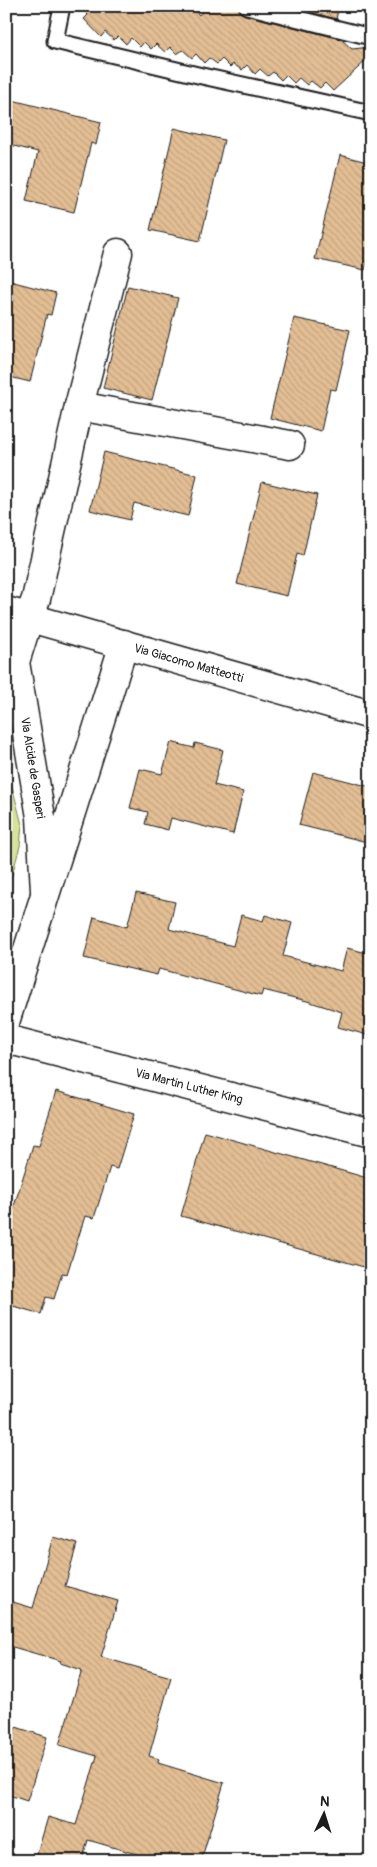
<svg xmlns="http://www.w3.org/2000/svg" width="377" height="1867" font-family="Pangolin,sans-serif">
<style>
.green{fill:#d5e497;stroke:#78805a}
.building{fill:url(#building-back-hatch);stroke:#1c1c1c}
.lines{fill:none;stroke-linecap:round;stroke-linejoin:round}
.lane-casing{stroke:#1c1c1c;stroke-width:19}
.street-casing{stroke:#1c1c1c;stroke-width:31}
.lane{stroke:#fff;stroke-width:15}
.street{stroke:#fff;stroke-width:28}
.labels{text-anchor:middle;stroke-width:5;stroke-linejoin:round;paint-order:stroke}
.street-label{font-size:12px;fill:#1c1c1c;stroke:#fff}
</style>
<defs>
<pattern id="building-back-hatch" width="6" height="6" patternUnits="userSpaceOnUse" patternTransform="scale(1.25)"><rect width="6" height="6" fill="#e3be94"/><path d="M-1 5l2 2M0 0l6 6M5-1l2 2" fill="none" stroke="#c2a37f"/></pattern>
</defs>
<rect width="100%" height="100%" fill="#fff"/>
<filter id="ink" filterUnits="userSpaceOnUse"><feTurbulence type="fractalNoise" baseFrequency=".02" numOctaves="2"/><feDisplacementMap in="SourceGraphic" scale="10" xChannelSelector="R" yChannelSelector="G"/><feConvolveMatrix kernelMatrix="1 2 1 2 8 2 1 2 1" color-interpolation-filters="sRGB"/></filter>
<g filter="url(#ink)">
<path class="green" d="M6 762 22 825 20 846 6 897Z"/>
<path class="building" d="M79 6H190L199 15 207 6H238L240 12 245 15 341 39 352 49 371 47V56L333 91 325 83 320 88 311 81 307 85 299 78 294 83 286 75 281 80 273 72 268 76 260 69 255 74 247 65 242 70 233 64 230 67 222 59 217 64 209 58 204 63 196 54 192 58 183 50 177 54 170 47 165 52 156 44 151 49 144 42 140 47 131 38 126 44 118 36 114 40 105 32 101 37 84 19 88 15Z
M287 6H339L336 19Z
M12 100 101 122 96 145 91 143 74 212 26 201 38 152 6 144V123Z
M174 128 224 140 200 241 150 230Z
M340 155 371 163V246L365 270 315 259Z
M6 280 56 293 51 315 47 314 30 382 6 376Z
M128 286 178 298 152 400 103 388Z
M294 318 350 330 336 390 330 389 321 431 270 418Z
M104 452 197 475 188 516 134 503 130 520 90 510Z
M262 482 317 495 303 556 297 554 287 596 237 584Z
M171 742 194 748 195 743 223 750 214 785 243 792 233 834 171 818 168 830 145 824 148 812 130 808 140 769 162 774Z
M313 772 371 787V843L299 825Z
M136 893 175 902 169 929 233 946 241 915 263 921 265 915 292 923 283 956 341 971 347 948 371 954V1036L338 1027 342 1012 307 1001 263 990 261 996 159 969 157 975 84 958 94 917 127 927Z
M56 1091 134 1114 117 1169 110 1167 94 1218 85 1216 67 1274 62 1273 54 1299 46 1297 41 1314 6 1304V1232L33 1145 39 1146Z
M205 1132 371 1179V1269L181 1216Z
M53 1537 77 1544 65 1586 118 1601 101 1657 171 1677 149 1756 159 1759 158 1763 224 1783 201 1861H160L88 1840 82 1861H35L48 1817 76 1825 97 1756 59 1745 82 1670 60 1663 61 1661 6 1645V1600L33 1608Z
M16 1727 47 1737 27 1801 6 1794V1758Z"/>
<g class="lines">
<defs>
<path id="lane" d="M62 6 55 41 202 76 371 113
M247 6 371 37"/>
<g id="street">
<path d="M118 253 79 406 290 445"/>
<path id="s1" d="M6 611 371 715"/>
<path d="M45 891 41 817 15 662 29 617 36 599 79 406"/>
<path d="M6 1019 124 644"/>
<path id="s2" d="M6 1039 371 1133"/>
</g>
</defs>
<use href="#lane" class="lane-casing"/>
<use href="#street" class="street-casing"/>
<use href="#lane" class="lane"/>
<use href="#street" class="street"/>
</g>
</g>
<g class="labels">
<g class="street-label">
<text dy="4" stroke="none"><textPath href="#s1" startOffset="190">Via Giacomo Matteotti</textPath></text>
<text transform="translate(33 768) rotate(81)" y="4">Via Alcide de Gasperi</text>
<text dy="4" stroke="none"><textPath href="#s2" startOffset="189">Via Martin Luther King</textPath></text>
</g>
</g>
<rect width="377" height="1867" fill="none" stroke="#fff" stroke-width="25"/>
<rect x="12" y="12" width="352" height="1842" fill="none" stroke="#1c1c1c" stroke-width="2" filter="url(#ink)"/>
<g transform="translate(324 1814) rotate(4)" stroke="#ffffff" stroke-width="4" paint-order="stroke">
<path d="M0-4L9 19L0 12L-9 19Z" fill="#1c1c1c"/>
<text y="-8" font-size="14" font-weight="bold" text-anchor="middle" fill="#1c1c1c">N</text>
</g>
</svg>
